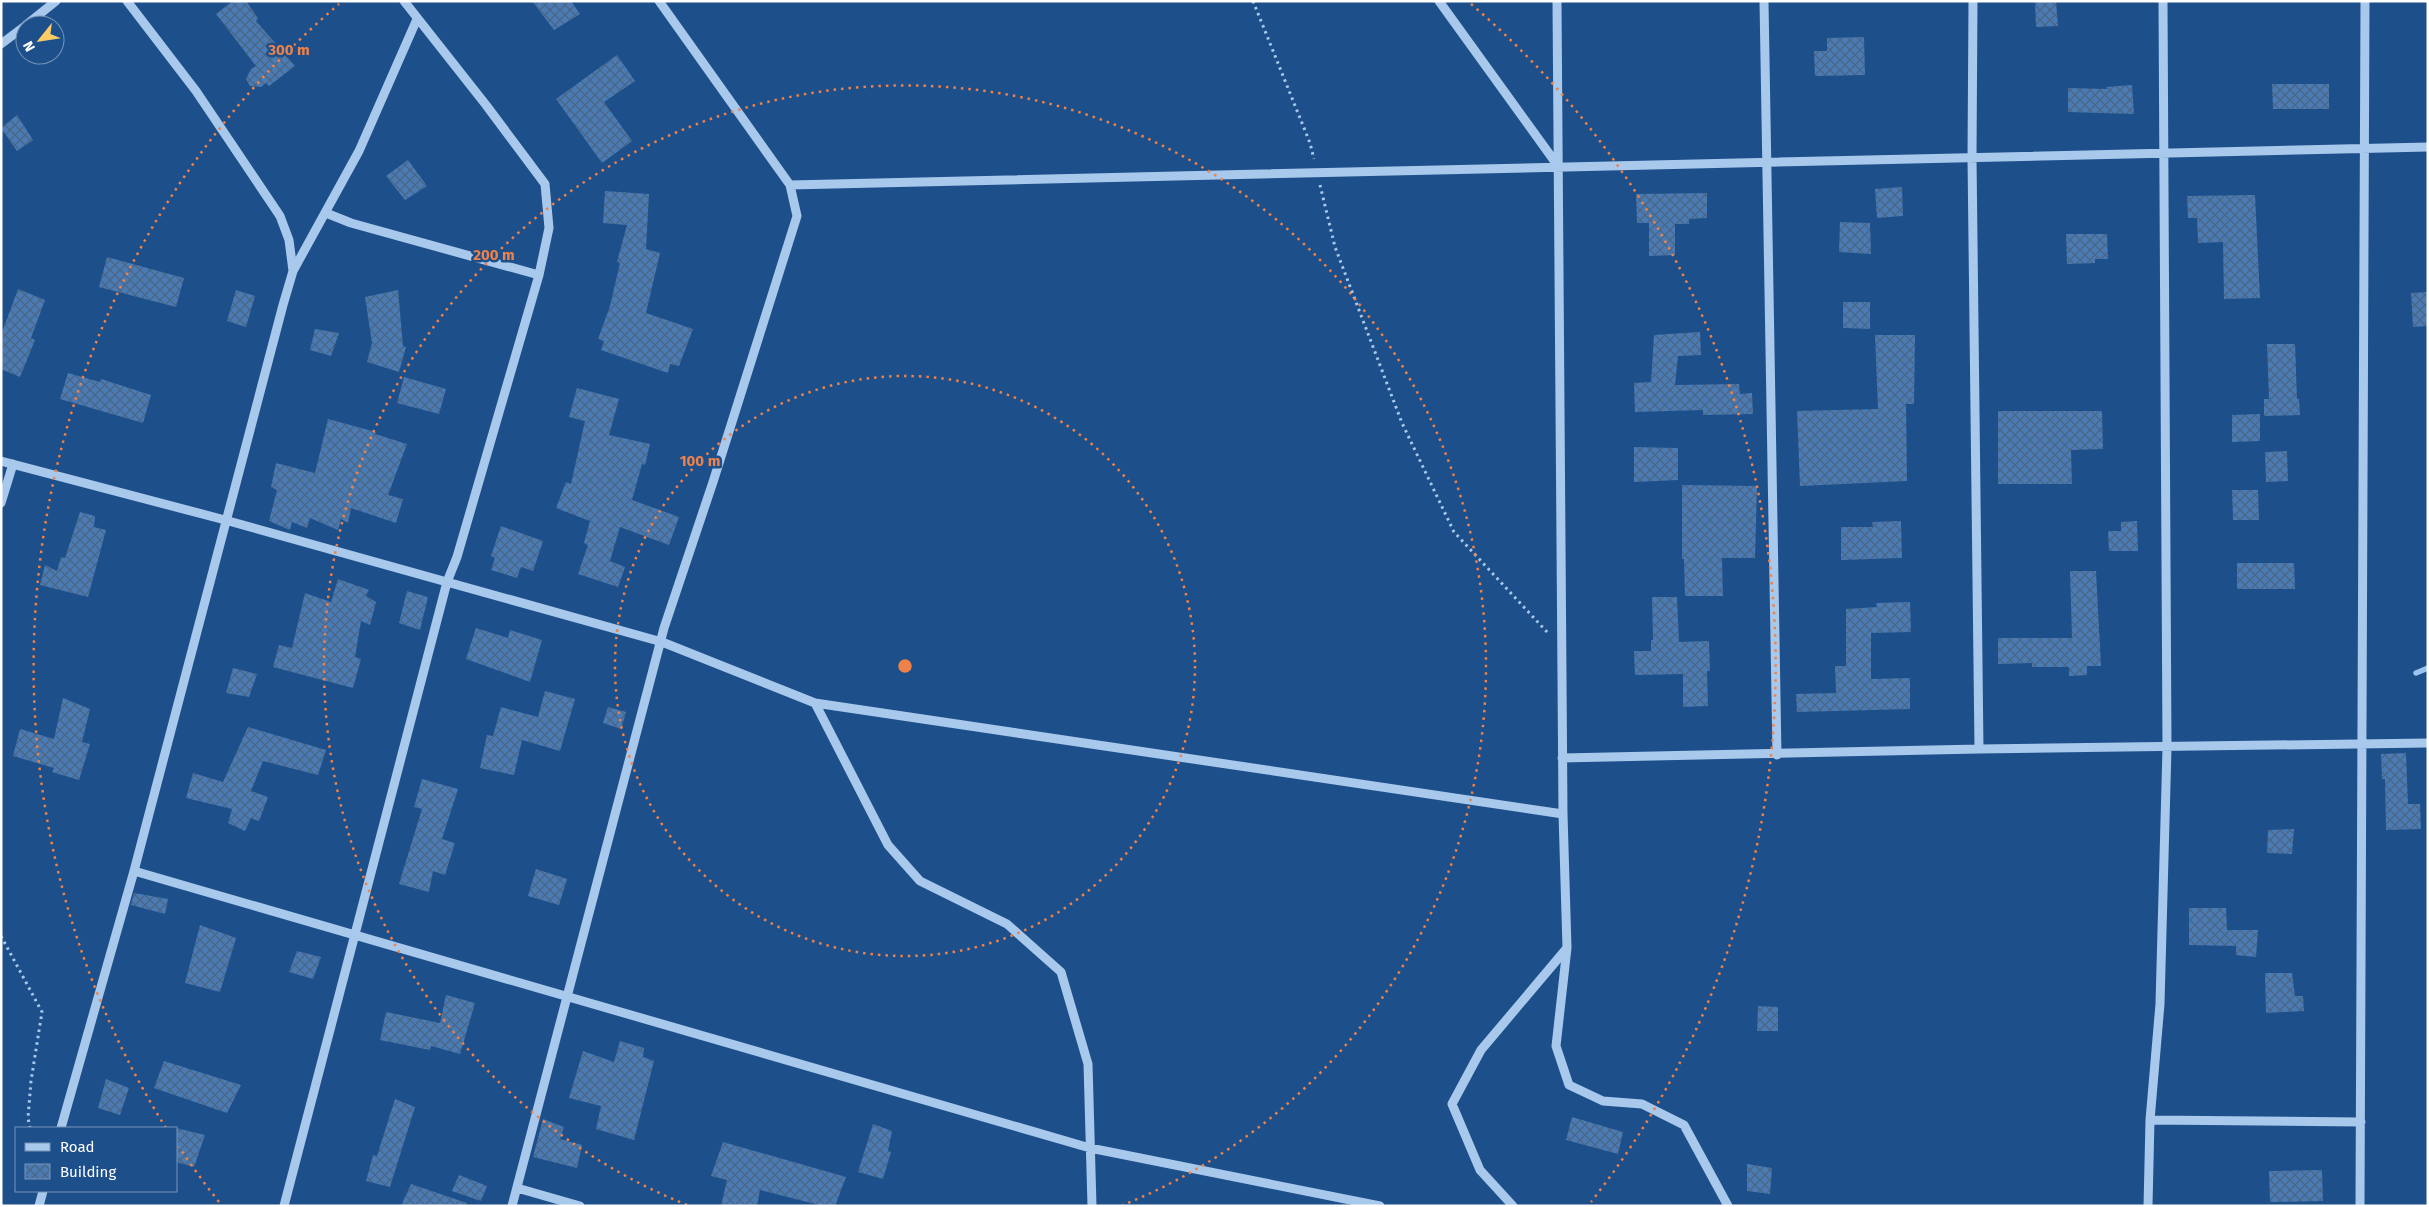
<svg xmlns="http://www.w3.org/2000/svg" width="2429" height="1207" font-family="'Fira Sans',sans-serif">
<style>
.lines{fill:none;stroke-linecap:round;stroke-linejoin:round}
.stream{stroke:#9bc3ee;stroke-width:5.5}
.building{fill:url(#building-cross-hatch)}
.path{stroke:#a8c8ec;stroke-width:3;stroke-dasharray:2.5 4;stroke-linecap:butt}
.minor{stroke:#a8c8ec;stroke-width:9}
.ring{fill:none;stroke:#ee8249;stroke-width:2.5;stroke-dasharray:2.5 5}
.centre{fill:#ee8249;stroke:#1d4f8a;stroke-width:2.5}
.ring-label{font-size:15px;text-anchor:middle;font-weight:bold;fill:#ee8249;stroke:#1d4f8a;stroke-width:5;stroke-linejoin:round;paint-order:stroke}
</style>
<defs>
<pattern id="building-cross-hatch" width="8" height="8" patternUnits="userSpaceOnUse" patternTransform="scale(1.25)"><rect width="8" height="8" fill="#4a7bb4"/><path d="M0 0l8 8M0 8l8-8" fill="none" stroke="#4b6685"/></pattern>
</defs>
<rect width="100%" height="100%" fill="#1d4f8a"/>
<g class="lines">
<path class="stream" d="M2416 673 2428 668"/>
</g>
<path class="building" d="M233 1H246L258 18 256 21 295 66 269 86 266 83 261 87 250 86 246 79 251 69 256 66 216 14Z
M532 1H571L580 14 554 30Z
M2035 1H2056L2058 26 2036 27Z
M1864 37 1865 75 1815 76 1814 51H1827V38Z
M617 55 635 81 604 102 632 141 602 163 556 99Z
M2272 84H2329V109H2273Z
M2132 85 2134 114 2068 112V88L2107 89 2106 87Z
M17 115 33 140 17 151 1 128Z
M408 160 427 186 405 200 386 176Z
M1902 187 1903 216 1877 218 1875 189Z
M605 191 649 194 646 249 660 253 646 313 693 329 679 366 670 364 668 373 601 350 604 341 598 339 610 306 620 263 617 262 627 225 603 223Z
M1707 193V218L1689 219V224H1675V255L1649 256V223H1637L1636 194Z
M2255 195 2260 298 2224 299 2223 242 2198 243 2197 218H2188L2187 196Z
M1840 222 1870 223 1871 254 1839 252Z
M2066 234H2107L2108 259H2095V263L2067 264Z
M107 257 184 278 176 307 99 287Z
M18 289 45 300 31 338 35 340 20 377 1 369V335Z
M236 290 255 296 246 327 227 321Z
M398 290 403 346 406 347 399 372 367 362 372 343 365 297Z
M2428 292V326L2413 327 2411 293Z
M1843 302H1870V329L1843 328Z
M315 329 339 333 331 356 310 350Z
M1700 332 1701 355 1678 356 1675 385 1739 384 1740 394 1752 393 1753 414 1703 415V410L1635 412 1634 383 1651 382 1654 335Z
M1875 335H1915L1914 404H1906L1907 481 1800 486 1797 411 1878 409Z
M2267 344H2295L2297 399H2299L2300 415 2264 416V399H2269Z
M68 373 100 382 101 379 151 395 143 423 60 399Z
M404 377 446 389 439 414 397 403Z
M577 388 619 399 609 435 650 444 645 465 642 464 632 500 679 517 669 545 620 527 610 561 625 567 618 587 578 574 588 545 584 543 590 521 556 508 566 482 571 484 585 421 569 417Z
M1998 411H2102L2103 449 2071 450 2072 484H1998Z
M2260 414V441L2232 442V415Z
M328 419 376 432 375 434 407 444 388 495 403 499 396 523 351 508 348 523 341 519 338 530 310 518 307 528 292 522 290 530 269 521 277 490 271 487 276 463 315 473Z
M1634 447 1678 448V480L1634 482Z
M2287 451 2288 481 2266 482 2265 452Z
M1682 485 1757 486 1755 558H1722L1723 596H1685L1684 559H1682Z
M2232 490H2258L2259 520H2233Z
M80 512 95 516 94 527 106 530 88 597 40 585 45 565 57 571 61 557 65 558Z
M1901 521 1902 558 1841 560V527H1873L1872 522Z
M2137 521 2138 551H2109L2108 531H2121V522Z
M501 526 543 541 533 571 521 567 517 578 491 570 495 558 491 556Z
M2237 563H2294L2295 589H2237Z
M2070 571H2096L2101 666H2087V675L2069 676V667H2032V663L1998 664V638H2072Z
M338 579 369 590 366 596 376 602 370 625 361 621 355 657 361 659 353 688 273 667 279 645 292 648 305 593 331 602Z
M407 591 428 597 420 630 399 623Z
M1652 597H1677L1679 642 1709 641 1710 671H1707L1708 706 1683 707V674L1635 675 1634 651H1651V640H1653Z
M1910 602 1911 632 1871 633V679L1910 678V709L1797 712 1796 694 1836 693 1835 666H1846V609L1877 607 1876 603Z
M476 628 508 638 510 630 542 640 530 682 466 659Z
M233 668 257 674 249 697 226 693Z
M545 691 575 699 560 751 522 740 514 775 480 768 487 735 493 736 501 707 538 717Z
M63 698 90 709 82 742 90 744 79 780 52 772 54 768 13 756 20 729 54 739Z
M608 707 626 712 621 729 603 723Z
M248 727 326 750 318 775 263 761 251 791 268 797 259 821 251 818 245 831 228 823 232 809 186 798 193 773 223 782Z
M2406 753 2408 804H2420L2421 829 2386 830 2385 779H2382L2381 754Z
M422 779 458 789 442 839 455 843 445 875 433 871 429 892 399 884 422 809 414 807Z
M2294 829 2292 854 2267 853 2268 830Z
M536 869 567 879 559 905 528 896Z
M134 893 168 899 165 914 131 905Z
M2189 908H2226L2227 930H2258L2256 957 2236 955V946L2189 945Z
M200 925 236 938 220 992 185 983Z
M297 951 321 957 313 979 289 972Z
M2265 973H2292L2295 996H2303L2304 1011 2266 1013Z
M446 995 475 1003 460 1054 431 1046 430 1050 380 1040 386 1012 440 1023Z
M1758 1006 1778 1007V1031H1757Z
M620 1041 644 1048 643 1057 654 1061 634 1140 596 1129 601 1106 569 1098 583 1051 614 1062Z
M164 1061 241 1085 227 1113 154 1088Z
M106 1079 129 1088 120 1115 98 1108Z
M395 1099 415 1107 390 1187 366 1181 373 1155 377 1156Z
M1572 1117 1623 1132 1618 1154 1566 1140Z
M543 1119 564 1127 560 1139 582 1145 577 1168 533 1157Z
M873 1124 892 1131 888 1151 891 1152 883 1179 858 1172Z
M176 1128 205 1135 194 1167 176 1162Z
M723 1142 846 1177 835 1206H823L760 1190 757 1206H721L727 1180 711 1176Z
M1747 1164 1772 1168 1770 1194 1747 1191Z
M2322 1170 2323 1201 2270 1202 2269 1171Z
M459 1175 487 1186 481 1201 452 1191Z
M411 1184 467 1203 466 1206H401Z"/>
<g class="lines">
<path class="path" d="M1253 1 1310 143 1314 159
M1320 185 1335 247 1402 423 1454 532 1548 633
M1 936 42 1012 31 1081 28 1118 30 1128"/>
<path class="minor" d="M127 1 196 91 280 216 289 240 293 271
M1439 1 1558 166
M1557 1 1563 814 1567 948 1556 1046 1569 1085 1603 1101 1642 1104 1684 1125 1728 1206
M1764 1 1777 755
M1973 1 1972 157 1979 749
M26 25 56 1
M1 44 25 26
M790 185 2428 147
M326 213 351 223 539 275
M1 461 225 520 662 642 815 703 1563 814
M1 503 13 464
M815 703 888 845 920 881 1007 924 1061 972 1088 1064 1092 1206
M1562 758 1979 749 2428 743
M134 871 1090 1148 1380 1206
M2150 1120 2361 1122
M61 1128 134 871 283 305 293 271 359 151 417 19
M517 1188 580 1206
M39 1206 43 1191
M284 1206 447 582 457 557 539 275 549 228 545 184 486 105 404 1
M512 1206 664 628 713 482 797 216 790 185 659 1
M1513 1206 1480 1170 1452 1104 1481 1050 1567 948
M2148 1206 2150 1120 2160 1004 2167 748 2163 1
M2360 1206 2365 1"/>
</g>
<g class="ring">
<circle cx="905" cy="666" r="290"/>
<path d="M687 1205A581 581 0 1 1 1123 1205"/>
<path d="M219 1202A871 871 0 0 1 179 1147M166 1128A871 871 0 0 1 339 4M1471 4A871 871 0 0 1 1591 1202"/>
</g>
<circle cx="905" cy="666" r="8" class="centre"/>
<g class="ring-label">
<text x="289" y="55">300 m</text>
<text x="494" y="260">200 m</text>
<text x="700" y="466">100 m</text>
</g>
<rect width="2429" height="1207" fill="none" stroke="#ffffff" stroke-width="5"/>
<rect x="15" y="1127" width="162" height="65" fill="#1d4f8a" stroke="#7795b9"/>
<rect x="25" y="1143" width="25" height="8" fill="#a8c8ec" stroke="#7795b9"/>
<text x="60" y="1152" font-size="15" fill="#ffffff">Road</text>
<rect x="25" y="1164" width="25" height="15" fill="url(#building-cross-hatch)" stroke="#7795b9"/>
<text x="60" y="1177" font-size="15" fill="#ffffff">Building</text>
<g transform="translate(40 40) rotate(240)"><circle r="24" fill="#1d4f8a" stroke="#7795b9"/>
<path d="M0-4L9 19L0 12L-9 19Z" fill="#fccd66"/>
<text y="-8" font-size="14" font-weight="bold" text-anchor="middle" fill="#ffffff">N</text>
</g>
</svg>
